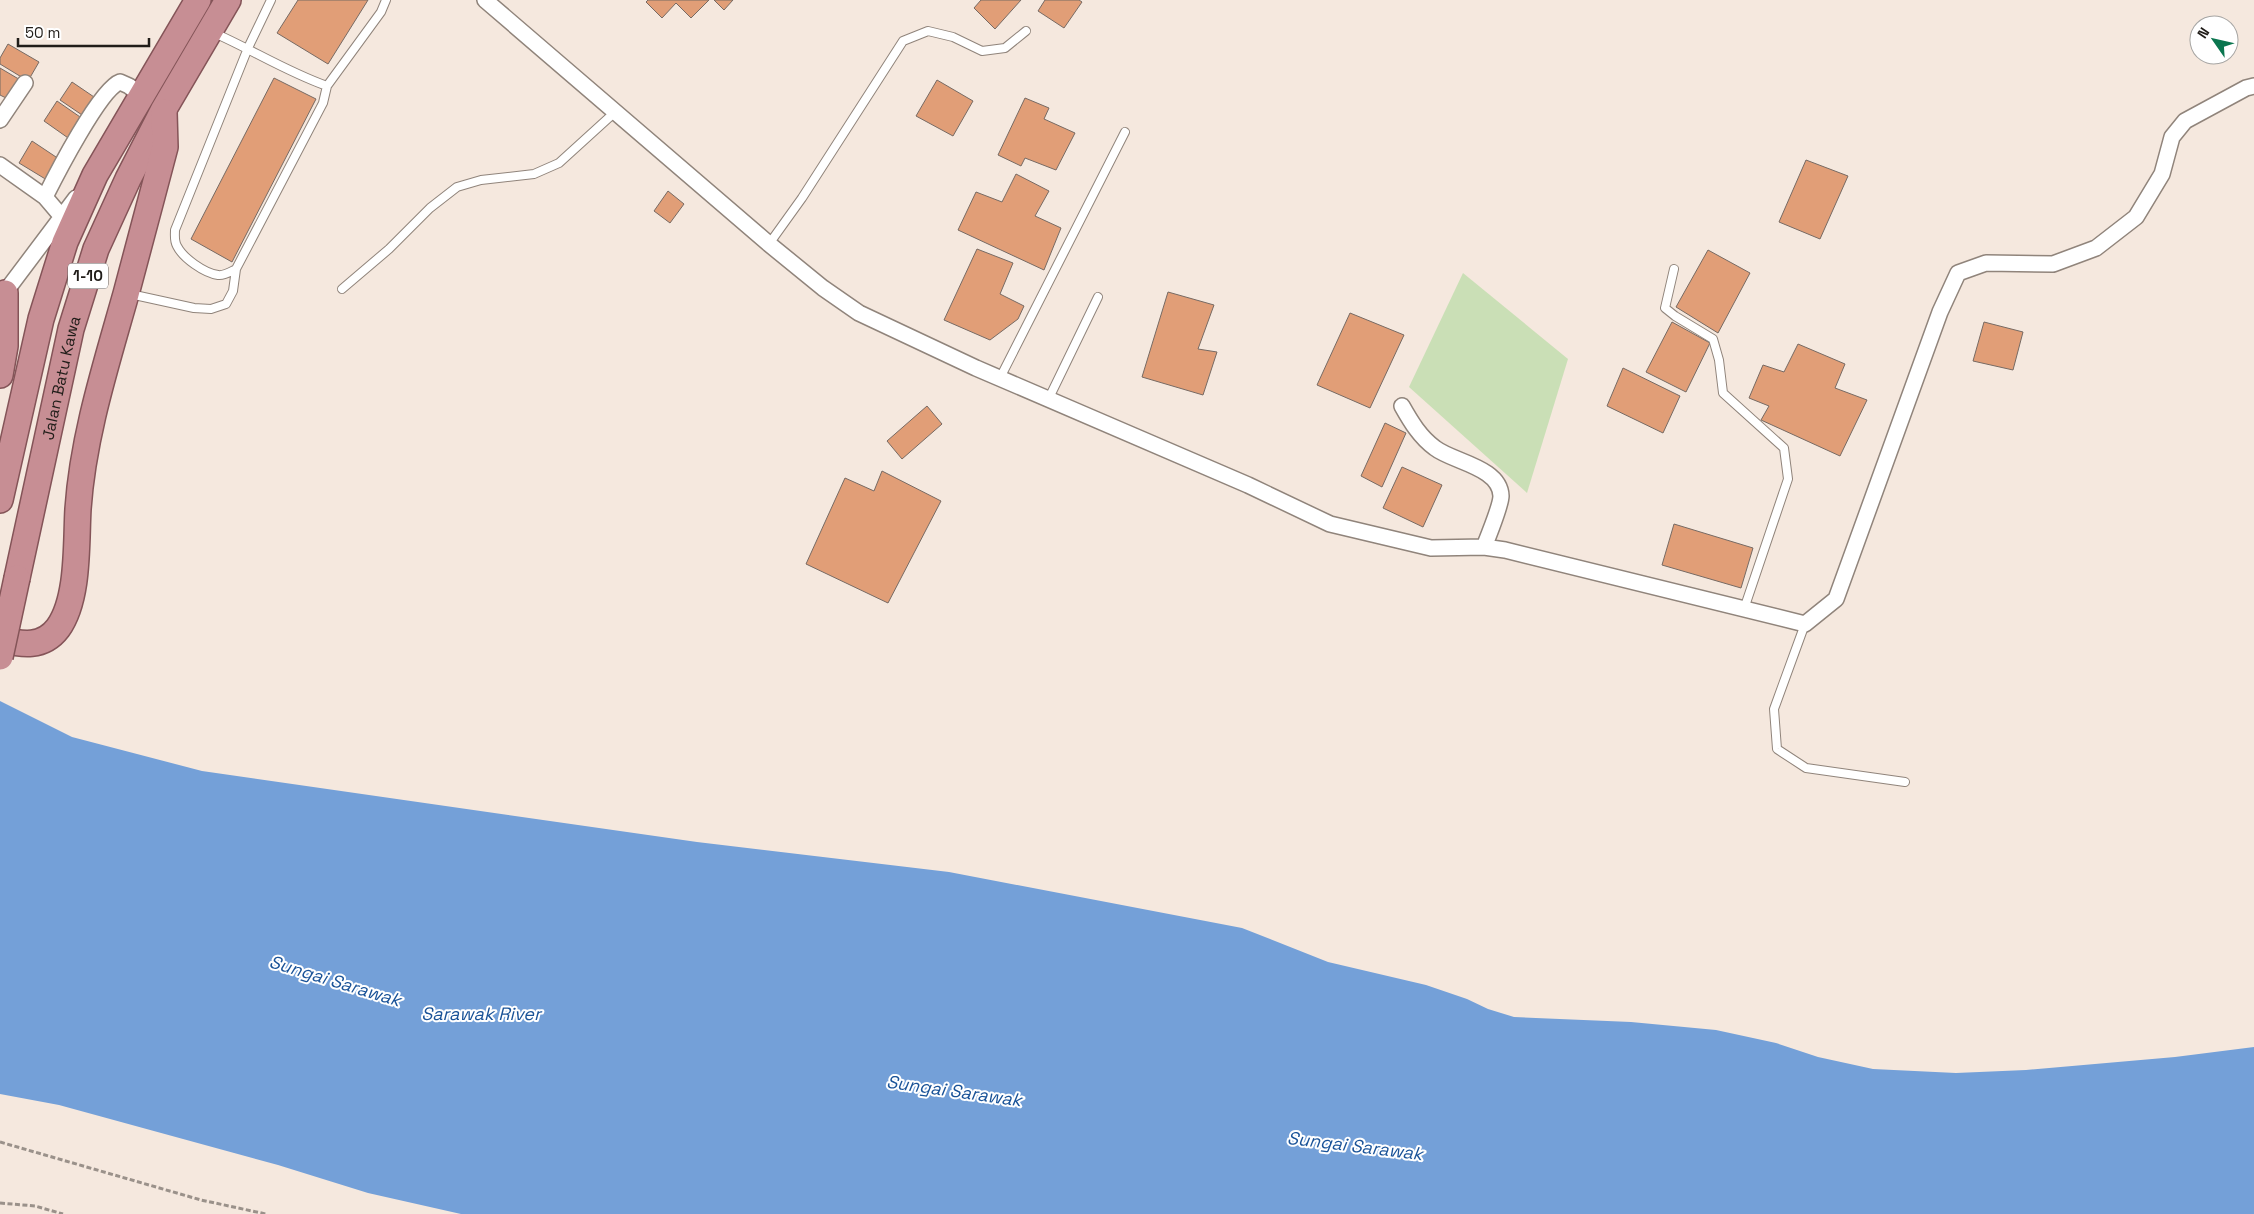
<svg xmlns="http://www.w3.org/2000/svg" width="2254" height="1214" font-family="'Space Grotesk',sans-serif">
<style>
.green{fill:#cadfb6}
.water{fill:#74a0d8}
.building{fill:#e19e77;stroke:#776a63}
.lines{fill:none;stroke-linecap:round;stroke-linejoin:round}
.service-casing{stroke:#90847b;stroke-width:10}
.minor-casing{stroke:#90847b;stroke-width:18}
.trunk-casing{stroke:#845458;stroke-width:28}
.path{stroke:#9a918a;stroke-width:3;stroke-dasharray:5 2.5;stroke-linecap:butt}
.service{stroke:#fff;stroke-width:8}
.minor{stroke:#fff;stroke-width:15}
.trunk{stroke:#c78e94;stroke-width:25}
.trunk-bridge-casing{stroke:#845458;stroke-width:28;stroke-linecap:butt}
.trunk-bridge{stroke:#c78e94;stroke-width:25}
.labels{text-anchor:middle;stroke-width:4;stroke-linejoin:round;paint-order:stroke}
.shield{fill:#fff;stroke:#64615e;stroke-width:1}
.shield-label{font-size:15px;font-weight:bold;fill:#211d19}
.street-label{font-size:16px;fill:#211d19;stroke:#fff}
.water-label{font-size:18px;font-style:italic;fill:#1a5398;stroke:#fff}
</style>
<rect width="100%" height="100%" fill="#f5e8de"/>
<path class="green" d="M1463 273 1568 359 1527 493 1409 387Z"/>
<path class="water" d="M0 701 72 737 202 771 697 842 949 872 1242 928 1328 962 1426 985 1467 999 1488 1009 1514 1017 1631 1022 1716 1030 1776 1043 1818 1057 1873 1069 1956 1073 2026 1070 2175 1057 2254 1047V1214H461L368 1193 278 1165 59 1105 0 1094Z"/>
<path class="building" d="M298 0H368L328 64 277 33Z
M648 0H709L691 18 676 3 662 18 646 2Z
M714 0H733L724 10Z
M981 0H1021L995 29 974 8Z
M1045 0H1079L1082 2 1064 28 1038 11Z
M8 44 39 62 28 81 0 64V58Z
M0 68 22 81 10 100 0 95Z
M274 78 316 99 232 262 191 239Z
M937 80 973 101 953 136 916 116Z
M72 82 97 99 85 117 60 100Z
M1025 98 1049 108 1044 119 1075 133 1056 170 1025 158 1021 166 998 155Z
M57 101 83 119 71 140 44 121Z
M32 141 59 159 47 180 19 163Z
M1806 160 1848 176 1820 239 1779 222Z
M1016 174 1049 191 1035 216 1061 228 1044 270 958 230 976 192 1002 202Z
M668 191 684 204 670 223 654 211Z
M977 249 1013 263 1000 294 1024 306 1018 319 990 340 944 320Z
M1708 250 1750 273 1718 333 1676 307Z
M1168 292 1214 305 1198 349 1217 352 1203 395 1142 377Z
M1350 313 1404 335 1370 408 1317 385Z
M1672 322 1710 343 1686 392 1646 372Z
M1984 322 2023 332 2013 370 1973 361Z
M1798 344 1845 364 1835 388 1867 400 1840 456 1761 420 1769 406 1749 398 1763 365 1784 372Z
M1623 368 1680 396 1663 433 1607 406Z
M927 406 942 424 902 459 887 441Z
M1385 423 1406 433 1382 487 1361 476Z
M1402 467 1442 485 1423 527 1383 508Z
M882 471 941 501 888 603 806 564 845 478 874 491Z
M1674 524 1753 548 1741 588 1662 565Z"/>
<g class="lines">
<defs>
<path id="service" d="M212 32C251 49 287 72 327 86L323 103 236 269C230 272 224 276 218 275 204 273 183 258 177 246 174 241 175 235 175 230L248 48 271 0
M327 86 381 12 386 0
M769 244 802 198 903 41 928 31 953 37 982 51 1005 48 1026 31
M1674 269 1665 308 1675 316 1713 339 1719 360 1723 393 1784 448 1788 479 1744 609
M342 289 389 249 430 208 457 187 481 180 534 174 559 163 614 113
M130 294 194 308 211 309 226 304 233 291 236 269
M1000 378 1125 132
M1049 398 1098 297
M1805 624 1774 709 1777 749 1806 768 1905 782"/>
<path id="minor" d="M485 0 769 244 823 288 859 313 976 368 1248 485 1330 524 1431 548 1484 547 1505 550 1805 624 1836 599 1940 312 1958 273 1986 263 2053 264 2096 248 2136 217 2162 174 2172 137 2185 121 2246 88 2254 86
M0 120 25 83
M0 165 45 197 62 217
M45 197C56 175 100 89 120 82L129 86 142 96
M0 299 76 198
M1402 406C1411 422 1420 437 1435 448 1453 462 1500 467 1501 496 1501 505 1488 537 1484 547"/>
<g id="trunk">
<path d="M0 375 5 346V293"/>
<path d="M0 500 41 319 65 242 95 175 198 0"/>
<path id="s1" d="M17 578 71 329 96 249 128 179 164 109 228 0"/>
<path d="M0 639C22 645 43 648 58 628 79 599 76 544 78 509 83 436 106 365 126 294 139 246 152 196 165 147L164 112"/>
</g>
</defs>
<use href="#service" class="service-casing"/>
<use href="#minor" class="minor-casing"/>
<use href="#trunk" class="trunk-casing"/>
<path class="path" d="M0 1142 201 1200 266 1214
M0 1203 35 1206 63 1214"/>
<use href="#service" class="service"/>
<use href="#minor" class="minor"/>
<use href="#trunk" class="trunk"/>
<defs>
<path id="trunk-bridge" d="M0 657 17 578"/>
</defs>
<use href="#trunk-bridge" class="trunk-bridge-casing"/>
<use href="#trunk-bridge" class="trunk-bridge"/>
</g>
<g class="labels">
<rect class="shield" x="68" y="263.5" width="40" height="25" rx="4"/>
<g class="shield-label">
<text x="88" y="281">1-10</text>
</g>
<g class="street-label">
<text dy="6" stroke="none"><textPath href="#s1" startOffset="205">Jalan Batu Kawa</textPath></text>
</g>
<g class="water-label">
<text transform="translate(335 981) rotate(17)" y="6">Sungai Sarawak</text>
<text x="481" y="1020">Sarawak River</text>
<text transform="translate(954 1091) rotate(8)" y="6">Sungai Sarawak</text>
<text transform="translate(1355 1146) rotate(7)" y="6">Sungai Sarawak</text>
</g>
</g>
<g transform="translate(2214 40) rotate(304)"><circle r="24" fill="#ffffff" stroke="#a6a5a3"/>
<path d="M0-4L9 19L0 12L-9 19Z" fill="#0b764f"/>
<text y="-8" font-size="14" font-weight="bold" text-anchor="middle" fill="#211d19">N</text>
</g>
<path d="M18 38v8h131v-8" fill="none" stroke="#211d19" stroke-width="2.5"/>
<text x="25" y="38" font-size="15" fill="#211d19" stroke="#ffffff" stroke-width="4" paint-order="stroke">50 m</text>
</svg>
